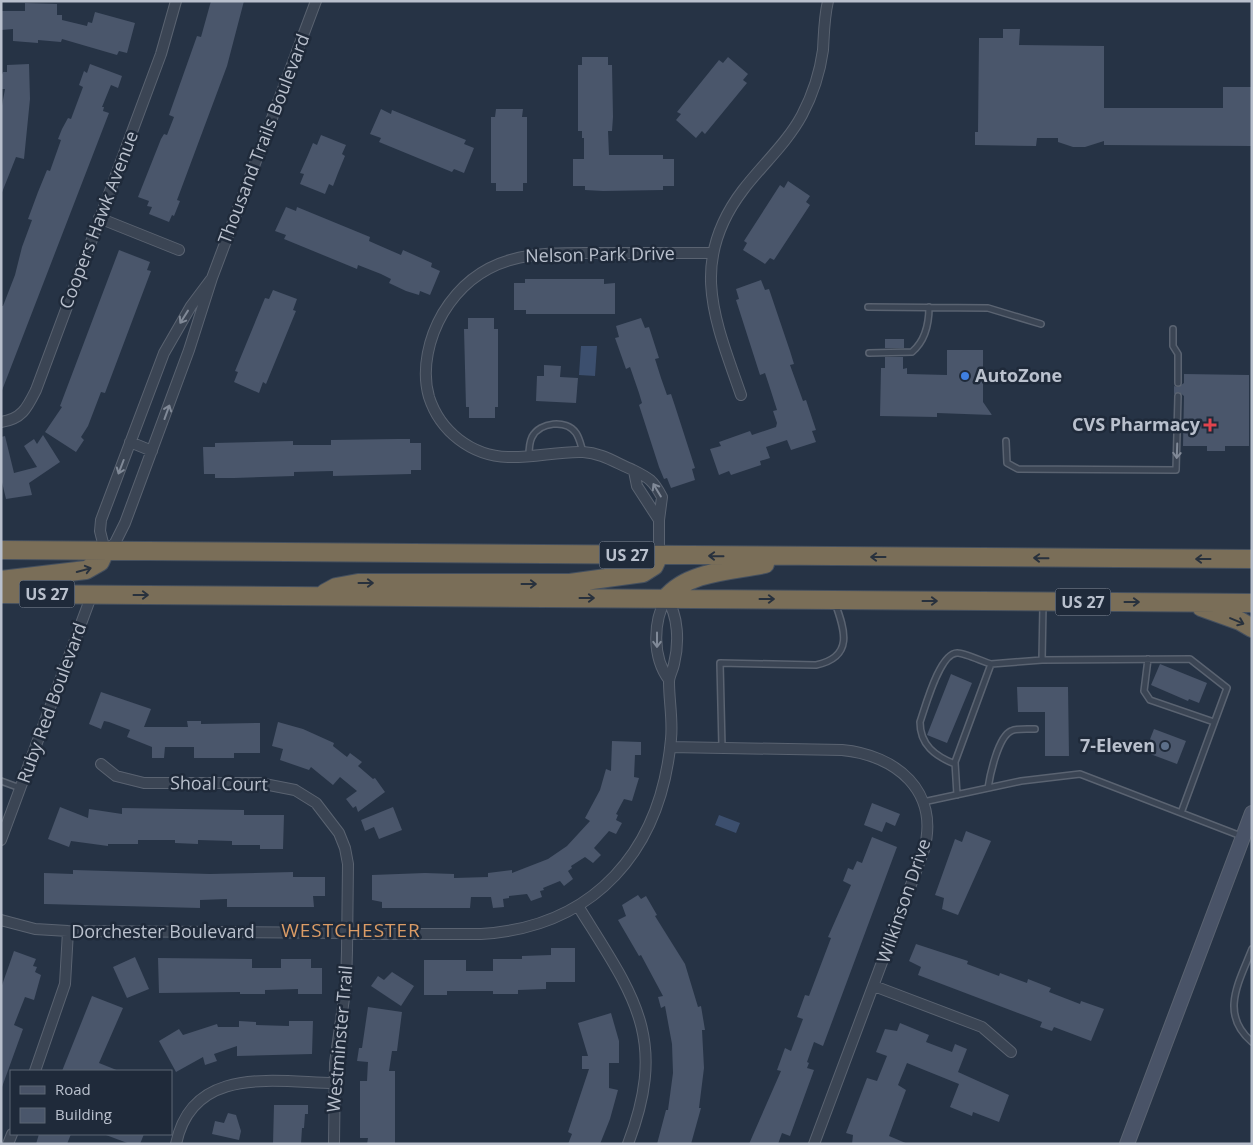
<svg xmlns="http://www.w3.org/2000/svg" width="1253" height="1145" font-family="'Open Sans',sans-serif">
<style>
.water{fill:#3c4f6e}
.building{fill:#4a566b}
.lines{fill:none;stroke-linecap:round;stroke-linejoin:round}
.lane-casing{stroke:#5a6371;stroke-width:8}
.street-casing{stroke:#5a6371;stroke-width:12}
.secondary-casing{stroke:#5a6371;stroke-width:16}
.highway-casing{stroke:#45505f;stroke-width:20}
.lane{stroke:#3b4554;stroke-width:5}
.street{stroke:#3b4554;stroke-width:10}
.secondary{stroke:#495367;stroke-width:14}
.highway{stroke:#7a6e58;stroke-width:18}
.oneway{stroke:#808997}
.oneway2{stroke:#28313d}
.shop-dot{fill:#3f7fe0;stroke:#1f2a3a;stroke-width:2}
.health-dot{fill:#e0444e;stroke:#1f2a3a;stroke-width:2}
.service-dot{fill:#5c6f8a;stroke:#1f2a3a;stroke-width:2}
.labels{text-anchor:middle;stroke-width:5;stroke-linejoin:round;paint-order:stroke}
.shield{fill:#1f2a3a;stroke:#8b93a1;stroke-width:1}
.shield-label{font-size:16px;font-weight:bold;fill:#b9c0cd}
.street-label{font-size:18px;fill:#b9c0cd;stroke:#1f2a3a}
.poi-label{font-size:18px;font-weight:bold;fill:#b9c0cd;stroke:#1f2a3a;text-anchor:end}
.neighbourhood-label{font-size:19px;letter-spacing:1px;fill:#db9c66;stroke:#1f2a3a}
</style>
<rect width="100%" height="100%" fill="#263345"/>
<path class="water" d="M581 346H597L595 376 579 375Z
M719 815 740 823 736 833 715 825Z"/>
<path class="building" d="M211 1H244L227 66 177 200 180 201 174 216 172 215 169 222 149 214 152 207 147 206 149 201 138 197 161 139 164 134 167 135 174 117 169 115 197 36 201 37Z
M25 3 57 4V15H62V20L87 26 88 22 92 23 95 12 135 23 127 53 119 51 117 55 62 39 61 42 38 40V43L13 41V29L1 30V11H25Z
M1003 29H1020L1019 45 1104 46V108H1223V87H1252V146L1104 145V141L1085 147H1073L1058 142V138H1037L1036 146 975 145V132H978L979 38H1003Z
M582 57H608V65H612L613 117 612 131H608L609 155H663V159H674V186H663V190L603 191 585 190V186H573V159H584V138H582V131H578V65H582Z
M728 57 748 74 743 80 747 83 705 134 702 131 696 138 676 120 681 114 677 112 719 60 723 63Z
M29 64 30 99 24 159 16 157 1 195V111L5 89H1V77L3 72H7V65Z
M90 64 122 76 118 88 111 85 102 107H104L103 111 109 113 1 393V306H3L15 275 22 247 32 220 28 219 38 192 47 170 50 171 61 140 58 139 62 129 68 118 71 119 83 87 79 85 84 71 87 73Z
M381 109 391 114 392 110 466 140 464 144 474 148 464 173 454 169 452 172 379 142 381 138 370 134Z
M496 109H523L522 117H527V183H523V191H496V183H491V117H495Z
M321 135 346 145 342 154 345 156 338 173 333 186 329 184 325 194 300 184 304 174 300 173 308 155 313 143 317 145Z
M788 181 810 196 806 202 810 205 774 260 770 258 765 264 743 250 747 243 744 241 780 185 784 188Z
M286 207 296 211 297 207 370 237 369 241 378 245 401 255 403 250 432 263 431 267 440 271 430 295 420 291 419 295 406 291 389 283 391 279 381 274 358 265 357 269 284 239 286 235 275 231Z
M119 250 150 262 147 270 151 271 105 393 101 392 88 426 81 437 84 440 76 452 45 432 62 407 60 406Z
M525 279H604V284L615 283V314H526V310H514V283H525Z
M761 280 765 290 769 289 790 351 794 364 790 365 803 401 806 400 816 430 812 431 816 442 791 450 787 440 766 447 770 458 760 461 761 465 731 475 729 471 719 475 710 449 721 446 719 442 750 431 752 435 776 427 777 423 773 411 777 410 769 385 765 373 760 375 736 300 739 299 736 289Z
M273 290 297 299 293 310 296 311 266 384 263 382 259 393 234 382 238 372 235 371 265 298 269 299Z
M468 318H494V329H498V407H495V418H469V407H466L464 329H468Z
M641 318 645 328 649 327 659 358 655 359 661 378 667 395 671 394 675 406 695 468 692 469 695 480 671 488 667 478 664 479 659 467 639 405 642 403 639 393 630 367 626 369 615 338 619 337 616 326Z
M885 339H904V348H885Z
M947 350H983V402L992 415 937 413V417L880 416 881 368H885V357H903V369L907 368V374L947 375Z
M544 365 561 366 560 377 578 378 576 403 536 401 537 376H544Z
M1184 374 1249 375V446H1225V451H1207V446H1183L1184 396 1179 392 1174 394V386L1178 387 1184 383Z
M43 435 60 462 29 483 32 495 6 499 1 478V437L5 436 14 473 37 467 24 446 34 439 37 444Z
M397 439H410V443H421V470H411V474L333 476V471L294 472V476L234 478H215V474H204L203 447H215V443L293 441V445H331V440Z
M1160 664 1207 683 1199 703 1189 699 1188 701 1151 685Z
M951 674 972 683 947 743 927 735Z
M1017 687H1068L1069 756H1045V712H1018Z
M101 692 151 709 144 727H188L187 721H201V724L260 723V753H234V758H194V747H165L164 758H152V747L127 737 130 730 109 722 104 721 101 729 89 724Z
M278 722 303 729 334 743 333 746 347 757 350 753 362 762 358 766 373 779 375 778 385 792 358 812 356 806 353 808 346 799 357 791 340 777 333 785 311 767 309 770 280 760 283 749 272 746Z
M1154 729 1186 741 1177 764 1145 752Z
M612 741 641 742V755H635L634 777 639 778 632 801 624 799 616 814 618 815 616 820 622 823 616 834 609 831 594 848 601 855 593 863 585 857 571 866 572 868 568 871 573 879 564 886 560 881 543 888 544 890 540 891 542 897 531 901 527 894 509 896V898L503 899 504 907 493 908 491 897H471L470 908H382V902L372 900V875L425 873 454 874V878L488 877V873L512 870V873L548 859 567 846 590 821 585 818 600 790 606 769 611 771Z
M872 803 900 814 895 826 886 822 882 832 864 825Z
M60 807 88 818 89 809 122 814V808L244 810V815H284L283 849H260V845H232V841L198 840V844L175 843V840H138V844H108V846L71 841 69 847 48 839Z
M393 807 402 830 379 839 374 827 365 831 361 820Z
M966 831 991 841 958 915 942 909 944 898 935 895 955 839 962 842Z
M872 837 897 847 823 1046 814 1042 807 1062 809 1063 807 1068 814 1070 790 1136 782 1133 778 1144H749L781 1071 777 1070 785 1048 791 1051 803 1019 797 1017 805 995 809 996 831 938 828 937 851 885 843 881 848 868 853 870 857 861 862 863Z
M73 870 210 874 293 872V877H325V896H313L314 907H227V899L200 900V908L44 904V873L73 874Z
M638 895 641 899 646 896 657 915 655 916 685 964 698 1007 701 1006 705 1030H702L704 1068 699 1108H701L691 1144H657L666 1110H668L673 1073 672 1044 665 1006 661 1008 658 997 663 996 641 955 639 956 618 920 626 916 622 905Z
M916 944 968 961 967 964 999 976 1000 973 1027 983 1028 979 1051 988 1049 992 1080 1004 1081 1001 1104 1009 1091 1041 1054 1027 1052 1031 1040 1027 1042 1022 918 975 921 967 909 961Z
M551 948H575V982H546V989L518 990V994H493V991H447V995H424V960H466V971H493V959H522V956L551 955Z
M14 951 36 959 33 966 37 967 35 972 41 975 34 1000 25 997 14 1025 23 1029 2 1087 1 988Z
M135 957 149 989 127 998 113 967Z
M158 958 252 959V968H281V959H311V968H322V994H298V989L265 990V994H240V992L159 993Z
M392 972 414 986 401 1006 371 986 378 976 384 980Z
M92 996 123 1008 99 1063 119 1071H62Z
M368 1007 402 1012 397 1051H392L389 1071H395V1144H367L368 1138H360V1081H367L368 1062 357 1061 359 1048H362Z
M611 1013 619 1041V1063H609V1088L618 1090 610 1119 600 1144H568L572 1134 568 1132 589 1069H582V1056H588L578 1023Z
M239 1021 256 1022V1025L289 1026V1021H313L312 1054 237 1056V1046L214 1054 217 1061 205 1065 203 1057 176 1072 159 1041 179 1029 183 1035 217 1024 218 1027H239Z
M900 1023 929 1035 926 1042 952 1052 955 1044 967 1049 958 1072 1009 1095 999 1122 973 1112 972 1116 950 1107 959 1084 907 1063 898 1085 906 1090 889 1136 908 1144H852L853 1135 846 1133 867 1078 877 1081 887 1056 876 1052 885 1029 897 1031Z
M274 1105H308V1114H305L304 1128H302L301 1144H273Z
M228 1113 236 1115 241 1131 239 1140 212 1134 215 1121 224 1123Z
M39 1134H71L67 1144H36Z
M144 1134 140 1144H130L106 1135Z"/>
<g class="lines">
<defs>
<path id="lane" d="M868 307 988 308 1041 324
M1173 329V346L1178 354V383
M869 353 912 352C925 341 929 323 929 307
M1006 441 1007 463 1018 469 1176 470 1178 396
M529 456C529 450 529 443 532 437 540 422 566 419 576 433 580 439 581 446 583 452
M1043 605 1042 660 1190 659 1227 688 1181 813
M1148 659 1144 691 1150 700 1214 722
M991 664 1042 660
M722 747 720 663 816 665C854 657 845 630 835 603
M955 764C935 756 920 745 920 722 925 708 940 651 958 653 964 653 984 662 991 664L955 762 957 795
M1 781 20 788
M988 788C990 775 998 737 1011 731 1017 728 1028 729 1035 729
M923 802 1021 781 1080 774 1241 836
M1252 949C1239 982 1219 1014 1252 1042"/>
<path id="street" d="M99 218 179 250
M212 278 191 306 164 353 101 520 100 531 105 551 115 543 125 523 189 350 212 278 316 1
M741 395C715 320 688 262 743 190 762 165 787 143 802 115 812 96 820 72 823 50 824 33 824 18 828 1
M1 422C22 419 27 408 36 390L161 54 176 1
M130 442 152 451
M634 471 637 486 659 520
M659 555V520L662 497C653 480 649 478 633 470 616 463 602 453 583 452 559 451 533 458 508 457 471 456 440 431 429 397 421 369 429 337 443 313 483 247 544 253 611 253 645 253 679 253 713 253
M670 747 842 750C896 755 940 791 924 850L814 1144
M101 764 116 776 144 783H259L295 790 316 803 339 833 345 848 348 864 347 951 346 984 335 1063 334 1144
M1 840 92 594
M578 906C633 995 669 1036 628 1144
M1 920 35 929 68 931 481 934C595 927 661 850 671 739 673 720 669 701 669 682 669 676 673 670 674 664 679 644 679 615 666 598 653 622 652 657 669 680
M874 986 982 1027 1011 1052
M35 1071 65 984 68 931
M8 1144 12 1134
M176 1144C192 1065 274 1082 334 1083"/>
<path id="secondary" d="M1127 1144 1252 813"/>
<path id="highway" d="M1 550 1252 559
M1 580 86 570 100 562 105 551
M325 593 336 587 358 583H570L643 573 654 566 659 555
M1 594 1252 603
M666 598C688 571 732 571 765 564
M1201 607 1240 621 1252 628"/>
</defs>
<use href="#lane" class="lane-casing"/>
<use href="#street" class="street-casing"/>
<use href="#secondary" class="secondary-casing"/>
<use href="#highway" class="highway-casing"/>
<use href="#lane" class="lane"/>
<use href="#street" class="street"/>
<use href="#secondary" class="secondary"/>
<use href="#highway" class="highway"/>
</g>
<defs><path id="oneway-shaft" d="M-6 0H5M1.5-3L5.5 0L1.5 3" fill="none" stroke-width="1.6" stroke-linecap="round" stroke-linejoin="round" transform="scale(1.25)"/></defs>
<g class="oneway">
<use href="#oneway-shaft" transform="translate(184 317) rotate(122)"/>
<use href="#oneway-shaft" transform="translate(167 412) rotate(-70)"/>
<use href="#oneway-shaft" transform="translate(1177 451) rotate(92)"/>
<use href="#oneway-shaft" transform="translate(121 467) rotate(111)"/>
<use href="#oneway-shaft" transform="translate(657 490) rotate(-121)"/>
<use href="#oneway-shaft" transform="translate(657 640) rotate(90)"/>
</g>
<g class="oneway2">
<use href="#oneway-shaft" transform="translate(716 556) rotate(-179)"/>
<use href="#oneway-shaft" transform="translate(878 557) rotate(-180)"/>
<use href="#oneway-shaft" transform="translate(1041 558) rotate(-179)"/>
<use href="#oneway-shaft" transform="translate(1203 559) rotate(-180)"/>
<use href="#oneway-shaft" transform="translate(84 570) rotate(-15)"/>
<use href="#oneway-shaft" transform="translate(366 583)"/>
<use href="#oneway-shaft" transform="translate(529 584)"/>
<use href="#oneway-shaft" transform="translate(141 595)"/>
<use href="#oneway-shaft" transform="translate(587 598)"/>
<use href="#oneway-shaft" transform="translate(767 599)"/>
<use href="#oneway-shaft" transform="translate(930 601)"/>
<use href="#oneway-shaft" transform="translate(1132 602)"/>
<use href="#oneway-shaft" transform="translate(1237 621) rotate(23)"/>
</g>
<circle class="shop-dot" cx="965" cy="376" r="5"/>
<path class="health-dot" d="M1207.5 417.5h5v5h5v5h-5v5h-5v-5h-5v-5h5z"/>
<circle class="service-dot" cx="1165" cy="746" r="5"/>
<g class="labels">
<g class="shield">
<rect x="599.5" y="541.5" width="55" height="27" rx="4"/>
<rect x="19.5" y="580.5" width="55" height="27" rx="4"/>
<rect x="1055.5" y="588.5" width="55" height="27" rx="4"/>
</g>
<g class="shield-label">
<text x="627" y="561">US 27</text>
<text x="47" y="600">US 27</text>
<text x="1083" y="608">US 27</text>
</g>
<g class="street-label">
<text transform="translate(264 139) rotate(-69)" y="6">Thousand Trails Boulevard</text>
<text transform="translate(99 220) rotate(-69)" y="6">Coopers Hawk Avenue</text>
<text transform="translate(600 255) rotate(-1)" y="6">Nelson Park Drive</text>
<text transform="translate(52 703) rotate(-70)" y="6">Ruby Red Boulevard</text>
<text transform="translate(219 784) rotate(1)" y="6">Shoal Court</text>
<text transform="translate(904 901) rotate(-71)" y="6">Wilkinson Drive</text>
<text x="163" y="938">Dorchester Boulevard</text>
<text transform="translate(340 1039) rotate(-85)" y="6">Westminster Trail</text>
</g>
<g class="poi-label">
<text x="975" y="382" text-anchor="start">AutoZone</text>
<text x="1200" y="431">CVS Pharmacy</text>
<text x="1155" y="752">7-Eleven</text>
</g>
<g class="neighbourhood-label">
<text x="351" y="937">WESTCHESTER</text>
</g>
</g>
<rect width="1253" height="1145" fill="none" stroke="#b9c0cd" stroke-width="5"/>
<rect x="10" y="1070" width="162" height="65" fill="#1f2a3a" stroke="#5d6675"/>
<rect x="20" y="1086" width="25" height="8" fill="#495367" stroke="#5d6675"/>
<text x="55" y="1095" font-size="15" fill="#b9c0cd">Road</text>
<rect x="20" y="1108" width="25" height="15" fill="#4a566b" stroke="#5d6675"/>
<text x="55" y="1120" font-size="15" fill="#b9c0cd">Building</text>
</svg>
